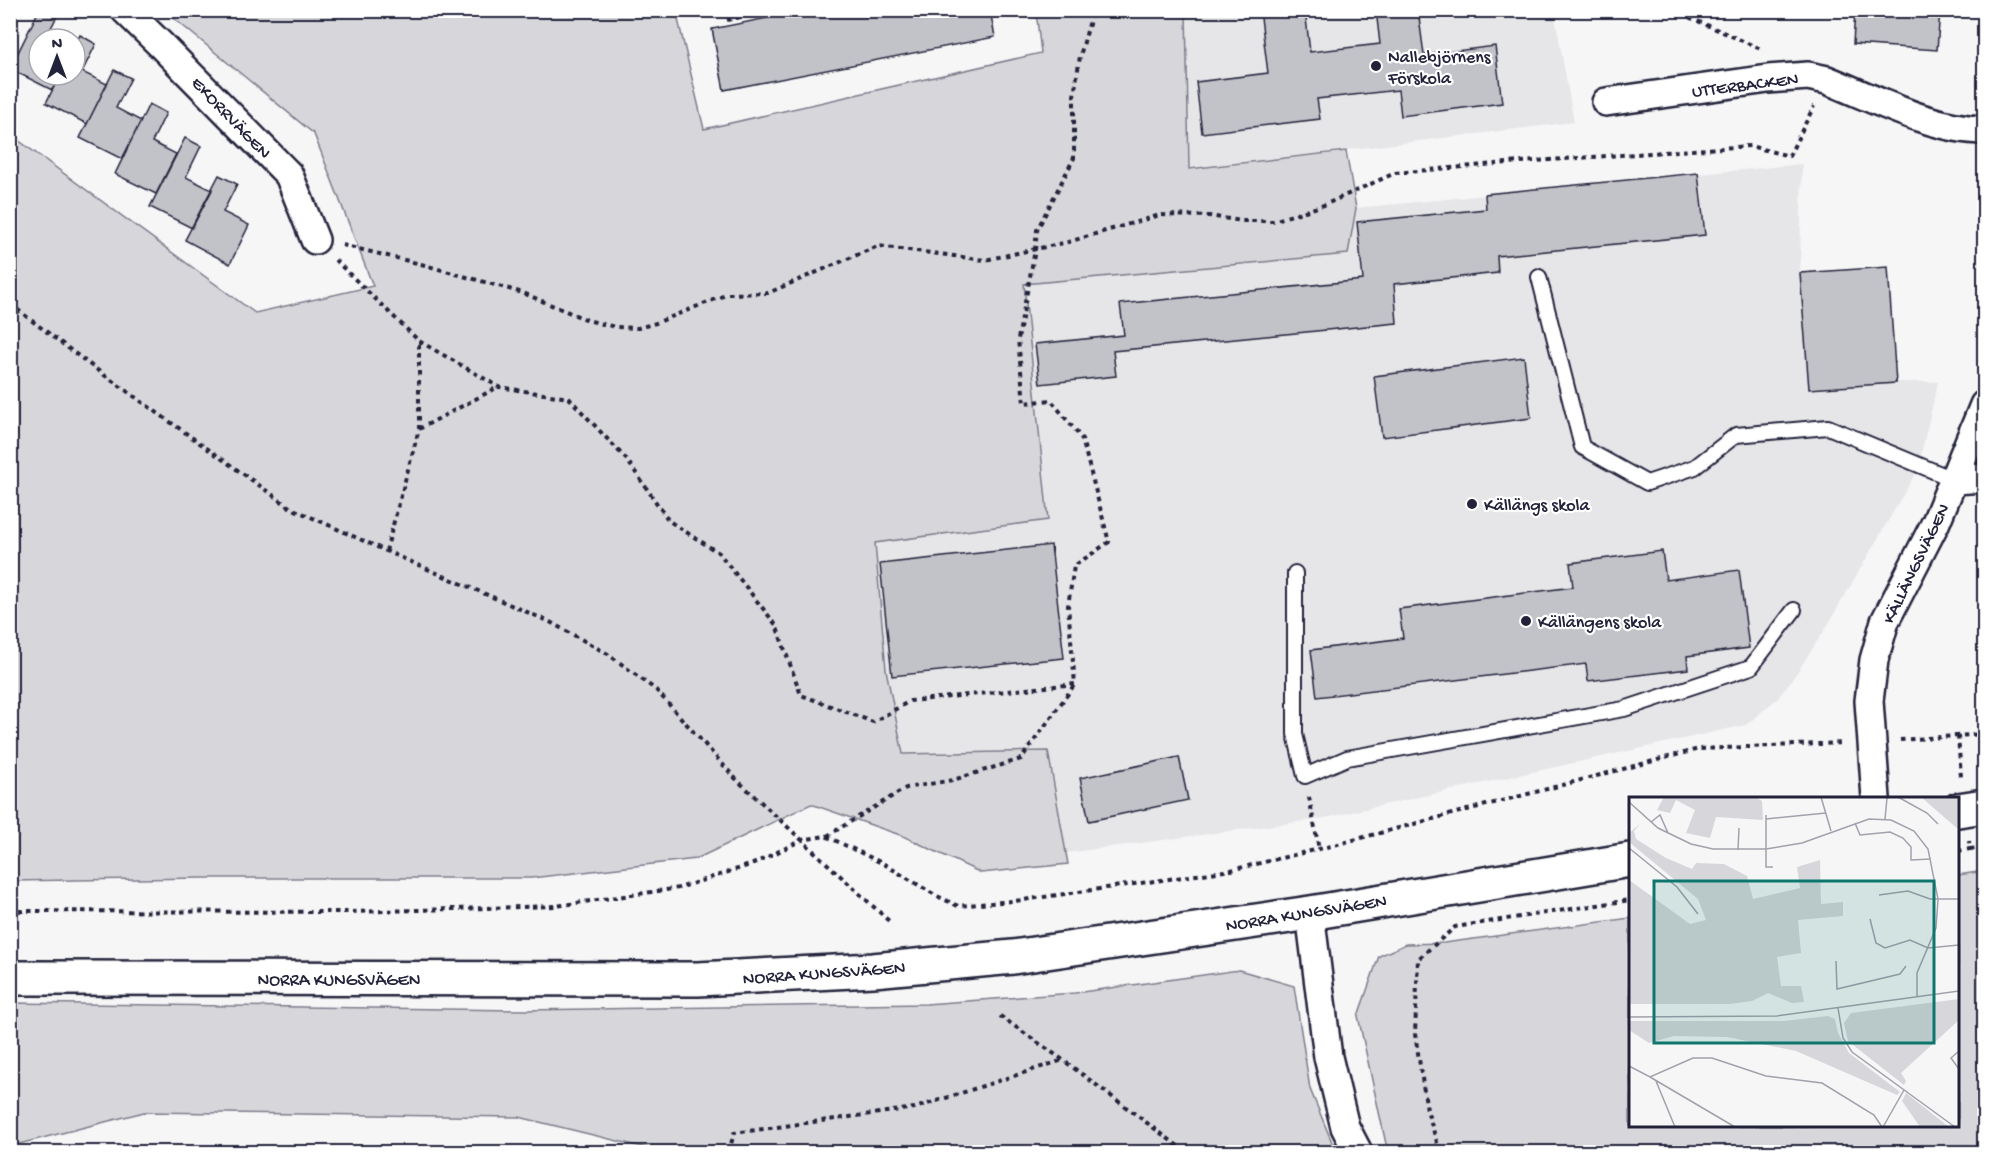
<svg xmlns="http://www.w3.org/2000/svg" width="1995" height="1163" font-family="'Gochi Hand',sans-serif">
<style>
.built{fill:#e6e6e9}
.green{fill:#d7d7db;stroke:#7c7c8b;stroke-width:1.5}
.building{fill:#c2c2c9;stroke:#22223b;stroke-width:1.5}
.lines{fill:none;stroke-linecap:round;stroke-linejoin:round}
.service-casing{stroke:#22223b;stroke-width:18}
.minor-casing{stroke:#22223b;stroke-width:32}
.secondary-casing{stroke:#22223b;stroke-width:38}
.path{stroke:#22223b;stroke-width:4;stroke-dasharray:4.5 4.5;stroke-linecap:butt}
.service{stroke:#fff;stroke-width:14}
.minor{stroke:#fff;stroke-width:27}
.secondary{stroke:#fff;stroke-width:33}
.poi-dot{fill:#22223b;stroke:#fff;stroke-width:2}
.labels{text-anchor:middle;stroke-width:4.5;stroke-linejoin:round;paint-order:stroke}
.poi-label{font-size:18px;fill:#22223b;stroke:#fff;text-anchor:start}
.street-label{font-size:18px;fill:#22223b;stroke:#fff}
.inset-road{fill:none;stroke:#a1a1ac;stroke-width:1.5}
.view{fill:#0f766e;fill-opacity:0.15;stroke:#0f766e;stroke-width:3}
.inset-edge{fill:none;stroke:#22223b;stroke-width:3}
</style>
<rect width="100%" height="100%" fill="#f6f6f7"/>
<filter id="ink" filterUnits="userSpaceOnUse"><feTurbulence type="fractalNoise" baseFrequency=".0167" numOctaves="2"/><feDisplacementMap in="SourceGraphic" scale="12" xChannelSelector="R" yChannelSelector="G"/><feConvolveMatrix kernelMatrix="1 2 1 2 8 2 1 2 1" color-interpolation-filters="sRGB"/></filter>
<g filter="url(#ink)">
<path class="built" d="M1186 11H1554L1574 122 1189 169Z
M1802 164 1800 273 1888 267 1896 382H1938L1917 471 1826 628 1798 671 1778 698 1746 725 1320 819 1066 853 1047 751 903 754 886 670 875 542 1047 520 1024 284 1348 254 1356 208Z"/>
<path class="green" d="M165 11H676L704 129 1041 53 1036 11H1186L1189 169 1346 151 1356 208 1348 254 1024 284 1048 520 875 543 886 670 903 754 1048 751 1068 864 981 873 903 836 811 804 696 859 531 878H200L11 881V135L255 313 373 286 314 134Z
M1984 871V1152H1393L1386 1144 1358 1016 1379 956 1406 944 1444 943 1630 918V1126H1958V875Z
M1239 970 1294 986 1310 1089 1336 1152H663L519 1117 144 1112 11 1146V1003L525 1010 926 1004 1075 993Z"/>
<path class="building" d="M39 10H60L46 38 49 39H39V75H60L52 90 10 69Z
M807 10H990L995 37 724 90 712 29Z
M1260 10H1305L1310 52 1380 44 1376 10H1418L1424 55 1495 46 1502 103 1401 116 1398 90 1317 99 1320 119 1202 133 1196 82 1268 73Z
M1855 10H1940L1937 50 1853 44Z
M80 35 96 44 82 72 107 84 87 124 46 103 60 75H75V45Z
M114 70 131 78 116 108 141 121 122 159 80 138Z
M149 104 166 113 152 142 176 154 156 194 115 174Z
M185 138 201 146 186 177 212 190 192 228 150 207Z
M1698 173 1705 235 1497 256 1498 273 1394 284 1397 323 1113 351 1116 376 1040 384 1035 344 1124 335 1120 304 1363 280 1357 222 1486 209 1485 194Z
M219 175 237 184 223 212 249 225 230 264 185 240Z
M1888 267 1896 383 1809 389 1800 273Z
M1524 357 1531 418 1382 437 1374 376Z
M1051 545 1064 658 892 676 880 564Z
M1662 551 1666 580 1739 570 1749 648 1687 656 1688 669 1588 681 1586 664 1317 697 1311 650 1403 638 1399 609 1573 587 1570 563Z
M1179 757 1188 800 1089 821 1080 778Z"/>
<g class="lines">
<defs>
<path id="service" d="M1539 277 1582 447 1647 483 1695 467 1736 435 1828 427 1955 480
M1295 573V734L1305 776 1347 758 1624 709 1751 667 1794 610"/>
<path id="minor" d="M125 10 160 44 289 175 315 240
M1606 102 1768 79 1808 76 1827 80C1875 99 1933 130 1984 130
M1955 480 1984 478
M1876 798 1869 701 1874 660 1885 621 1936 522 1984 405
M1310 913 1328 1057 1345 1127 1358 1152"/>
<path id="secondary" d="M1958 810 1984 806
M10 978 698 979 873 970 1013 957 1310 913 1630 860"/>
</defs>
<use href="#service" class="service-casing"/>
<use href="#minor" class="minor-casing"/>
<use href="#secondary" class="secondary-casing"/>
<path class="path" d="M1673 10 1763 50
M727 20 770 10
M342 245 421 264 523 293 587 320 615 327 638 328 656 323 728 294 768 293 878 246 985 260 1068 242 1160 215 1209 216 1242 221H1273L1324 205 1395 173 1507 163 1750 146 1789 156 1814 106
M335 260 419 341 499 387 569 398 627 460 669 521 719 553 776 625 801 695 873 722 910 701 1075 684 1068 606 1074 566 1109 542 1082 439 1051 400 1024 403 1018 339 1035 250 1037 230 1074 158V96L1080 56 1093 10
M10 304 93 367 291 508 386 551 550 622 608 654 656 690 735 778 890 922
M419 429 498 387
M386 551 419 429V342
M1958 736 1961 777
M1900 740 1984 734
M1309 797 1319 849
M827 836 906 788 953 780 1021 759 1075 684
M1970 849 1984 847
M1958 851 1970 849 1969 841
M10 911 349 912 556 906 679 888 753 864 802 840 826 836 884 864 935 895 958 906 1023 900 1231 870 1319 849 1699 749 1844 743
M1000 1016 1063 1060 1186 1152
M729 1152 734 1133 915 1108 1063 1060
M1440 1152 1427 1110 1415 1034 1418 959 1455 927 1630 900"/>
<use href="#service" class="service"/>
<use href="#minor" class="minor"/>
<use href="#secondary" class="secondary"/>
</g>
</g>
<g class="poi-dot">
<circle cx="1376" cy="66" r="6"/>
<circle cx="1472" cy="504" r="6"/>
<circle cx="1526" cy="621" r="6"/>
</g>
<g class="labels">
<g class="poi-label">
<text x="1388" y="62">Nallebjörnens<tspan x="1388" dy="21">Förskola</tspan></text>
<text x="1484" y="510">Källängs skola</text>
<text x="1538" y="627">Källängens skola</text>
</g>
<g class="street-label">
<text transform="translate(1745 84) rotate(-7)" y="6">UTTERBACKEN</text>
<text transform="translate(232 117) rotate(46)" y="6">EKORRVÄGEN</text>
<text transform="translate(1915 563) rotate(-64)" y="6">KÄLLÄNGSVÄGEN</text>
<text transform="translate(1306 912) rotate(-9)" y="6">NORRA KUNGSVÄGEN</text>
<text transform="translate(824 972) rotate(-4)" y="6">NORRA KUNGSVÄGEN</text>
<text x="339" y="985">NORRA KUNGSVÄGEN</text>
</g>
</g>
<g transform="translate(1629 797)">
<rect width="330" height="330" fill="#f6f6f7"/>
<path d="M35 0H126L133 4 134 23 87 20 81 41 57 36 66 13 47 3 41 16 28 13ZM292 0H330V33ZM11 27 5 34 7 42 37 61 63 72 67 66 95 67 118 79 124 102 171 91 168 70 191 63 192 107 214 105V119L169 123 172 156 148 160 152 189H172L175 205 163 206 139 196 123 204 100 207H0V83L61 127 77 123 69 102 0 45V36ZM330 202V223L272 276 277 284 275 288 219 244 215 226 222 216ZM199 219 206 222 209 236 220 256 271 295 268 298 167 254 98 240 45 239 20 246 0 233V224H155ZM277 296 320 330H291L273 304Z" fill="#d7d7db"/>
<path class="inset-road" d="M192 0 202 34M269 0 298 16 309 27M0 5 29 31 62 47 84 52H137L173 46 240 22 262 23 285 34 299 52 309 102 307 131 288 176V199M137 18V70H144M137 22 197 16M256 22 258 1 262 0M22 25 31 18 39 36M226 26 231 38 261 35 274 41 282 50V63L302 62M0 51 48 90 69 117M109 53 110 31M250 98 279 94 301 102H330M241 122 247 146 256 151 281 143 299 151 330 148M207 164 208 192 271 177 277 169M209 211 214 241 223 255 326 330M0 220 148 219 330 194M330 254 322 261 330 272M0 269 21 280 64 261H83L137 279 193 286 245 318 253 330M21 280 106 330M27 284 46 330M254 330 275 293"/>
<path class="view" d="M25 84H305V246H25Z"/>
<rect width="330" height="330" class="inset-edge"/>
</g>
<rect width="1995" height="1163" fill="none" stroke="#fff" stroke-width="36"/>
<rect x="18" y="18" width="1959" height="1127" fill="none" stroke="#22223b" stroke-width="2" filter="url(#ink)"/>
<g transform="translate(57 57)"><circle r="28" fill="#ffffff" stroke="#a7a7b1" stroke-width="1.5"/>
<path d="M0-4.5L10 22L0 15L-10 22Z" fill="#22223b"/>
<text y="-9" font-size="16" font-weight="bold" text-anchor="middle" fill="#22223b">N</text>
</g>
</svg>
